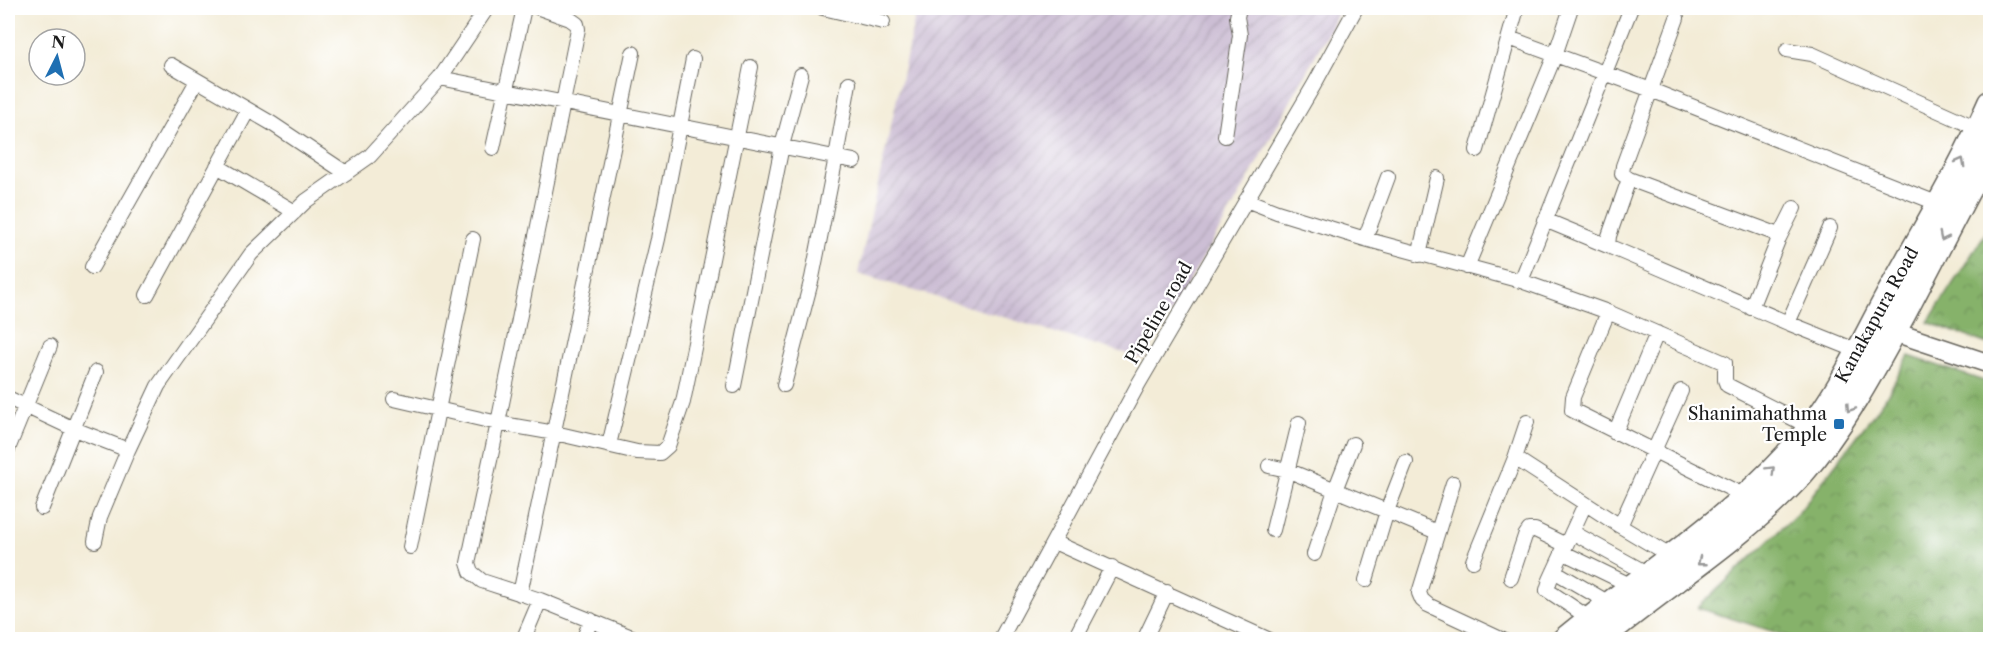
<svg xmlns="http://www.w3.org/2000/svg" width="1998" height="647" font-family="'Libre Caslon Text',serif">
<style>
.industrial{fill:url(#industrial-furrows)}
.forest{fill:url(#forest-crowns);stroke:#516744;stroke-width:1.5}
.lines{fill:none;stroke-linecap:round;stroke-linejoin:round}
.minor-casing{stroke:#67655d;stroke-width:16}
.tertiary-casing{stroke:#67655d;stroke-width:21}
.trunk-casing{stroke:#67655d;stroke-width:27}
.minor{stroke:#fff;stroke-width:14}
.tertiary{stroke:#fff;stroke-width:18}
.trunk{stroke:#fff;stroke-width:24}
.oneway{stroke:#999}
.poi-dot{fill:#1f6fb2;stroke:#fff;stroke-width:2}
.labels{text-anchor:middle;stroke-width:4.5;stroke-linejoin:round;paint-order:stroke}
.street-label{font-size:18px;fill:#1c1c1c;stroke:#fff}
.poi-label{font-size:18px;fill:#1c1c1c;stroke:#fff;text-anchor:end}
</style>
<defs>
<pattern id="industrial-furrows" width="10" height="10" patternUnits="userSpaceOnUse" patternTransform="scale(1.5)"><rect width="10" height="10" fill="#ccbed4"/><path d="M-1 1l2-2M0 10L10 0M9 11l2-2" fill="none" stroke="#afa3b5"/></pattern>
<pattern id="forest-crowns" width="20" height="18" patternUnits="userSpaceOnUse" patternTransform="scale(1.5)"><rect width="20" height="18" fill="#86b26b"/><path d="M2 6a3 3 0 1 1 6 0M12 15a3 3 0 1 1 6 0" fill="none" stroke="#6d9057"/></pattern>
</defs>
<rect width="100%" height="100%" fill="#fff"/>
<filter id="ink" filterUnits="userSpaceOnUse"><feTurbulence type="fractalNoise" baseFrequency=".0167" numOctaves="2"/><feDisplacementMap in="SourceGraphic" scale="12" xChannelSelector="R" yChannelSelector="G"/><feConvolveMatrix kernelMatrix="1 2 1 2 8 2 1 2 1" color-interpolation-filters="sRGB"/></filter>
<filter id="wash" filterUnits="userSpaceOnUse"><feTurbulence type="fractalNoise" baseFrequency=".008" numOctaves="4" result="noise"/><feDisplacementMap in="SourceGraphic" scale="24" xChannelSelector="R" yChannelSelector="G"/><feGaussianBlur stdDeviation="1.35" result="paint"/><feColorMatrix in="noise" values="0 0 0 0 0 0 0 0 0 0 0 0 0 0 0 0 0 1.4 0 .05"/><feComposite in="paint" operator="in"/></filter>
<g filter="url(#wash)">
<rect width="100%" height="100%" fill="#f3ecd7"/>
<path class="industrial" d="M917 8H1341L1238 198 1144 359 858 274Z"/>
<path class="forest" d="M1990 226V345L1928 322Z
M1909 356 1990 383V639H1797L1698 608 1800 511 1883 402Z"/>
</g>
<g filter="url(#ink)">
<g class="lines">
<defs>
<path id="minor" d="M823 8 883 22
M1677 18 1623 166 1622 174 1629 179 1774 233 1779 238 1751 308
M1509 38 1651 90 1939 204
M1787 50 1812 54 1979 129
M171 65 271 123 346 173
M440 78 854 161
M1225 136 1240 35 1237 17 1239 8
M493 148 524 8
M1477 150 1517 8
M217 166 295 212
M1629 179 1609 236 1608 246 1788 323 1858 351
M1246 200 1277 212 1365 239 1521 281 1608 312 1725 363V380L1727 385 1810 427
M1545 220 1608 246
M1779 238 1794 208
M1365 239 1388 177
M1419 255 1437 178
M92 267 197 81
M1467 267 1555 55 1571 8
M1521 281 1631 8
M147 295 248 110
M1608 312 1573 397 1572 410 1745 496
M1788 323 1830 228
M784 385 812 278 836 157 849 83
M734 386 782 146 801 75
M8 398 74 429 128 450
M394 399 498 423 578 29 577 24 570 19 539 8
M1615 433 1657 333
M609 445 658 239 693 59
M8 449 50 346
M1515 458 1620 526 1672 557
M1269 466 1287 470 1437 532
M1453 483 1419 593 1422 600 1428 605 1503 640
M1585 504 1550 580 1547 590 1589 618
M42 508 96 372
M1620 526 1681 391
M1273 530 1299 423
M1572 532 1650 575
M95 541 100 517 128 450 158 386 251 254 306 201 370 156 440 78 487 8
M1054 542 1270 640
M410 547 473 239
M1562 552 1632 586
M1314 554 1335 490 1353 444
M1473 561 1515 458 1527 422
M1554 571 1609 603
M1511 578 1525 536 1529 530H1535L1566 545
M1366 580 1387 511 1406 462
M520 594 633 53
M523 640 540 600
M583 640 591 620
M639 640 540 600 482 581 471 572 468 563 498 423 555 433 637 452 660 453 668 446 683 402 751 67
M1000 640 1139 383 1314 85 1356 8
M1074 640 1112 567
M1144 640 1167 592"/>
<path id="tertiary" d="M1894 332 1990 364"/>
<path id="trunk" d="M1564 640C1638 578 1721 527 1787 455 1798 442 1809 430 1819 417 1849 375 1870 327 1895 283 1928 223 1963 165 1990 103
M1599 640C1666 584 1743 538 1802 473 1844 425 1874 368 1904 313 1933 258 1961 203 1990 148"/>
</defs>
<use href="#minor" class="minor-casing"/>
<use href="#tertiary" class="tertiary-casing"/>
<use href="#trunk" class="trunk-casing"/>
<use href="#minor" class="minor"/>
<use href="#tertiary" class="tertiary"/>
<use href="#trunk" class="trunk"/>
</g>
<defs><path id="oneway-chevron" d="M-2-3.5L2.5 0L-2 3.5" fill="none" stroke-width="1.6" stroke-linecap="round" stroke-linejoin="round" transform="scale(1.5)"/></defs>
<g class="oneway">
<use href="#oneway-chevron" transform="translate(1961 162) rotate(-62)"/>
<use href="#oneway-chevron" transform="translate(1943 237) rotate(117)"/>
<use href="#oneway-chevron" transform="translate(1850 408) rotate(123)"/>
<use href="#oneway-chevron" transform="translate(1771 470) rotate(-45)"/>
<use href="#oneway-chevron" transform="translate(1701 562) rotate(142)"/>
</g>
</g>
<rect class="poi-dot" x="1833" y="418" width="12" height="12" rx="3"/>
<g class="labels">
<g class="street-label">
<text transform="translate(1159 313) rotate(-60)" y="6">Pipeline road</text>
<text transform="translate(1877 315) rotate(-61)" y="6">Kanakapura Road</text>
</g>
<g class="poi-label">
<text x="1827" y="420">Shanimahathma<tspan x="1827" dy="21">Temple</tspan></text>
</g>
</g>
<rect width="1998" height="647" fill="none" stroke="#fff" stroke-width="30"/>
<g transform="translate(57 57) rotate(6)"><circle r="28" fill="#ffffff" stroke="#a4a4a4" stroke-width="1.5"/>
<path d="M0-4.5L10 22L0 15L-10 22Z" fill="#1f6fb2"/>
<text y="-9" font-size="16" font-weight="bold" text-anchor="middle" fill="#1c1c1c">N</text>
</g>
</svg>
